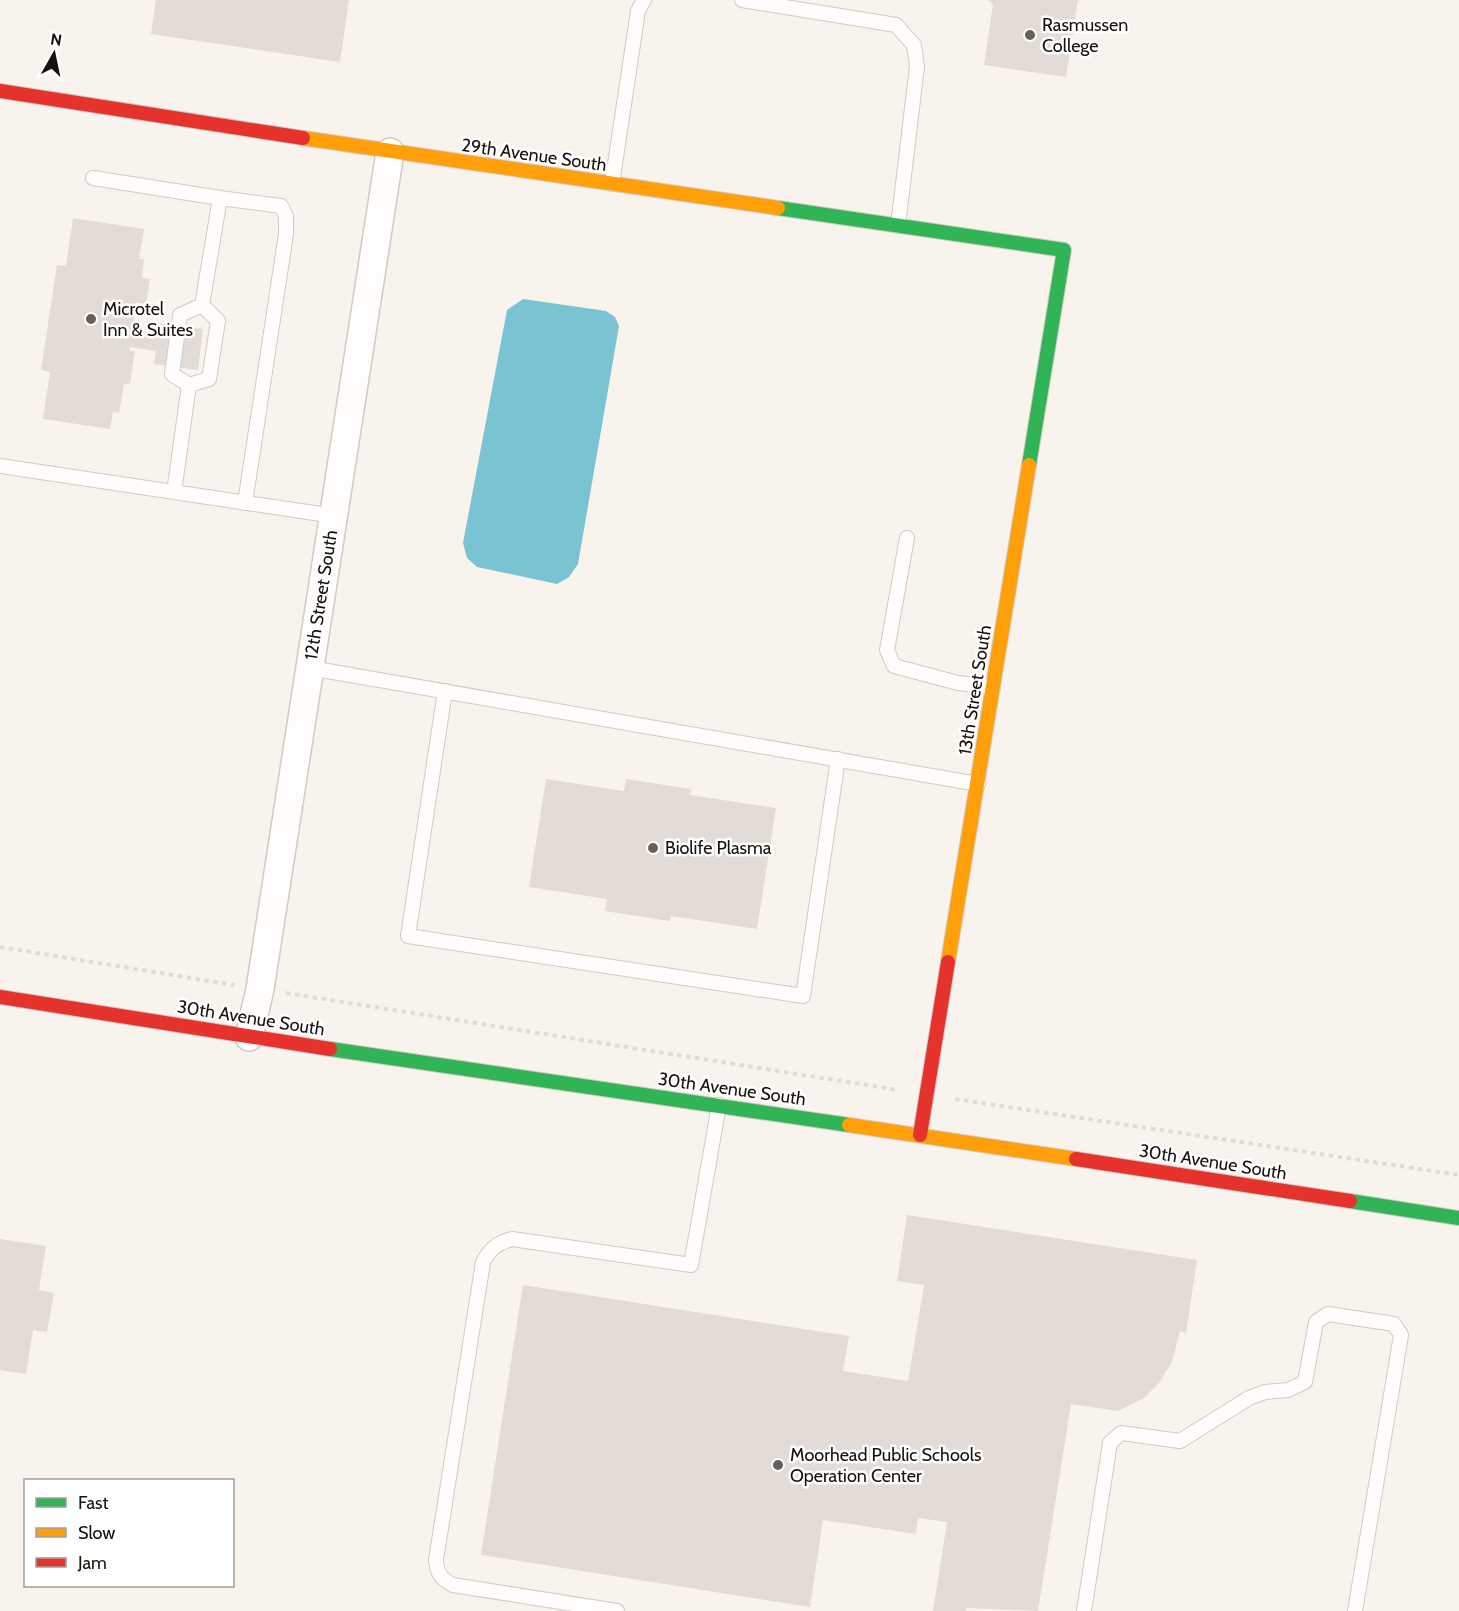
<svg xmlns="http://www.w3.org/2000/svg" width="1459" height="1611" font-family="Cabin,sans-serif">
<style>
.water{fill:#7ac3d2}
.building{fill:#e3dcd6}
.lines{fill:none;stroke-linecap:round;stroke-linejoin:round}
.lane-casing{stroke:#d0cac4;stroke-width:16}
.street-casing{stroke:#d0cac4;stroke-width:30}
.fast-casing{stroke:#d0cac4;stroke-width:16}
.slow-casing{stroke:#d0cac4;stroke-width:16}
.jam-casing{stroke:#d0cac4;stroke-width:16}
.path{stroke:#dedbd9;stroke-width:4;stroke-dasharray:4.5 4.5;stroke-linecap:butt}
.lane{stroke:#fefdfc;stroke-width:14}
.street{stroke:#fefdfc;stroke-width:27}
.fast{stroke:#30b455;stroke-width:14}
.slow{stroke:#ff9f0a;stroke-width:14}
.jam{stroke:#e5322d;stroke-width:14}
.poi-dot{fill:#66605a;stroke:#fff;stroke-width:2}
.labels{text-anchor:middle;stroke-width:5;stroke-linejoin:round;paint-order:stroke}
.poi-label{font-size:18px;fill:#17110b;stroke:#fff;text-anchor:start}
.street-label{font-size:18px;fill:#17110b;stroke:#fff}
</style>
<rect width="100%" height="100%" fill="#f9f3ed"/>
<path class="water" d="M523 299 606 311 615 317 619 326 578 564 569 577 557 584 477 567 467 558 463 543 507 310Z"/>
<path class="building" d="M156 0H349L340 62 151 34Z
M987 0H1078L1066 77 984 65 993 4Z
M73 218 144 229 139 259H144L142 278 150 279 146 304 136 303 132 333 158 337 160 323 203 329 198 370 154 364 156 351 130 347V351H135L130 384H124L119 413 113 412 110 429 43 419 50 372 41 370 57 265 66 266Z
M546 779 624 791 626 779 691 789 690 795 776 808 757 929 671 916 670 921 605 911 607 899 529 887Z
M907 1215 1197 1260 1186 1333 1180 1331 1172 1362 1159 1383 1144 1398 1118 1411 1071 1404 1038 1611 967 1608 966 1611H933L947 1522 918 1518 916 1534 823 1520 810 1607 481 1555 523 1285 849 1336 843 1371 908 1381 924 1285 897 1281Z
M0 1239 46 1246 39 1290 54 1293 47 1332 33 1330 26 1374 0 1370Z"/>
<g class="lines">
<defs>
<path id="lane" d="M742 0 896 25 914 45 917 66 898 226
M93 178 220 198
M612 184 638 11 644 0
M189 385 172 374 180 315 202 305
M0 466 334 516
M174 492 189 385 209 379 218 321 202 305 220 198 281 206 286 216V234L245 503
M907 538 887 650 894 666 958 683 993 687
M310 668 978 784
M445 691 408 936 803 996 838 759
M617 1611 453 1585C441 1579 437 1573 436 1560L483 1262C490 1249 497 1243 512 1239L691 1265 719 1105
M1084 1611 1110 1443 1121 1433 1180 1441 1249 1398 1265 1392 1288 1390 1305 1382 1316 1322 1328 1314 1394 1324 1401 1335 1355 1611"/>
<path id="street" d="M249 1037 260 989 390 152"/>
<path id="fast" d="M778 208 1064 250 1029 465
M330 1049 849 1125
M1350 1201 1459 1218"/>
<path id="slow" d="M303 138 778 208
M948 962 1029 465
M849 1125 1076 1159"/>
<path id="jam" d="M0 91 303 138
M0 997 330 1049
M920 1135 948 962
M1076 1159 1350 1201"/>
</defs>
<use href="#lane" class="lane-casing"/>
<use href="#street" class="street-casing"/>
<use href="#fast" class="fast-casing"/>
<use href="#slow" class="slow-casing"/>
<use href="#jam" class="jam-casing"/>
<path class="path" d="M0 947 234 985
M286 993 898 1090
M955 1099 1459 1175"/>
<use href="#lane" class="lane"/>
<use href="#street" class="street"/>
<use href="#fast" class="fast"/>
<use href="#slow" class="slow"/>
<use href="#jam" class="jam"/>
</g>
<g class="poi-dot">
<circle cx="1030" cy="35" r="6"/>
<circle cx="91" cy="319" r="6"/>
<circle cx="653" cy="848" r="6"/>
<circle cx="778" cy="1465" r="6"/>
</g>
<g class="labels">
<g class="poi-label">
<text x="1042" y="31">Rasmussen<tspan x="1042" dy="21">College</tspan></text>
<text x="103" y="315">Microtel<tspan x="103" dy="21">Inn &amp; Suites</tspan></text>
<text x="665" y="854">Biolife Plasma</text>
<text x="790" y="1461">Moorhead Public Schools<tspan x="790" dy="21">Operation Center</tspan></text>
</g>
<g class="street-label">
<text transform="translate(534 155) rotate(8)" y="6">29th Avenue South</text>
<text transform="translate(321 595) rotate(-81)" y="6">12th Street South</text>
<text transform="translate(975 690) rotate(-81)" y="6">13th Street South</text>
<text transform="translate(251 1018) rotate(9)" y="6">30th Avenue South</text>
<text transform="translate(732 1089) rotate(8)" y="6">30th Avenue South</text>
<text transform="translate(1213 1162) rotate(9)" y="6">30th Avenue South</text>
</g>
</g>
<rect x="24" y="1479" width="210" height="108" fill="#ffffff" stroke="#a2a09d" stroke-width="1.5"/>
<rect x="36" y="1498" width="30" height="9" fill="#30b455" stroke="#a2a09d" stroke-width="1.5"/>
<text x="78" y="1509" font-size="18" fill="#17110b">Fast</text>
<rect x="36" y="1528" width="30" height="9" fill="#ff9f0a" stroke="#a2a09d" stroke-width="1.5"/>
<text x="78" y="1539" font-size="18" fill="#17110b">Slow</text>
<rect x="36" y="1558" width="30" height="9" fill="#e5322d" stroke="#a2a09d" stroke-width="1.5"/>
<text x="78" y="1569" font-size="18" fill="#17110b">Jam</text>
<g transform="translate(54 54) rotate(9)" stroke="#ffffff" stroke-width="4.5" paint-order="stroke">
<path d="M0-4.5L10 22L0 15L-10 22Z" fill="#17110b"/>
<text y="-9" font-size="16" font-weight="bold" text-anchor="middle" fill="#17110b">N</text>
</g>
</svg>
